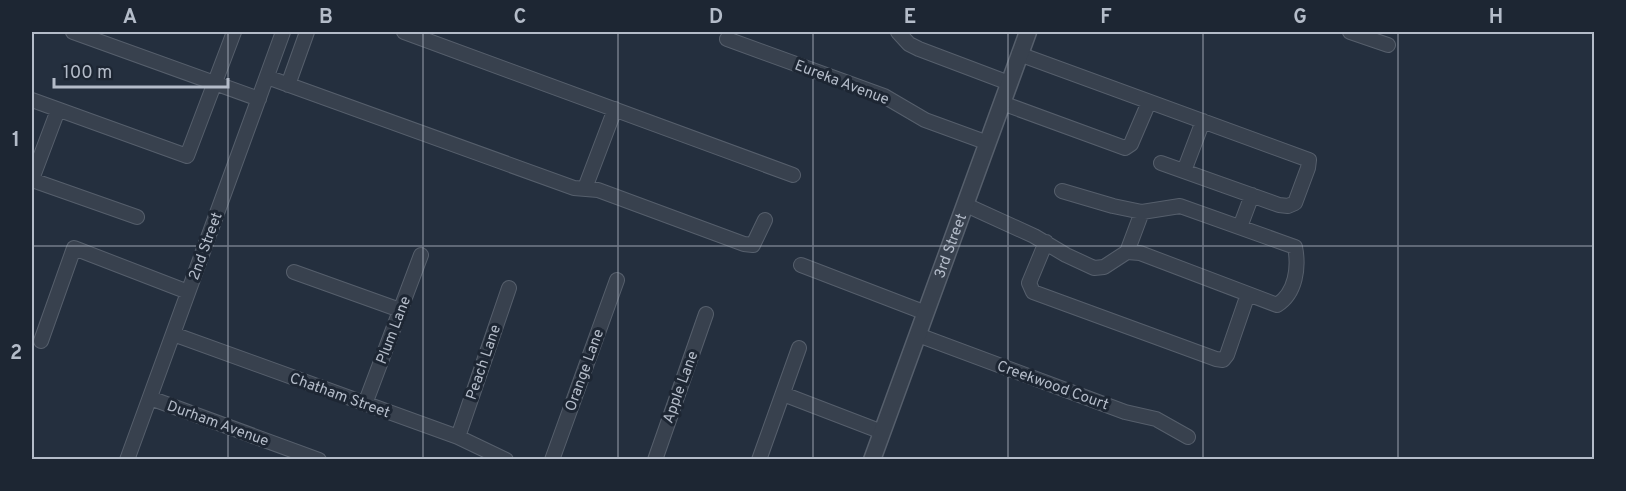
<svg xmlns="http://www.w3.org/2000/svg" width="1626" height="491" font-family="Overpass,sans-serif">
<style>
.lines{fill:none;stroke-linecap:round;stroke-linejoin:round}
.minor-casing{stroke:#565f6c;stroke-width:16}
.tertiary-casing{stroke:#565f6c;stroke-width:19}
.minor{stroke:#38414e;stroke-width:14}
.tertiary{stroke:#38414e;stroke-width:16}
.grid{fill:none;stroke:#b4bcc9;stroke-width:1.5;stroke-opacity:0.55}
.labels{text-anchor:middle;stroke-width:6;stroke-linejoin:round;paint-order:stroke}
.street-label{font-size:15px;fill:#b4bcc9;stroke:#1d2633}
.neatline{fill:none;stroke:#b4bcc9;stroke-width:2}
.grid-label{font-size:20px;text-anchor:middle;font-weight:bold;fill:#b4bcc9}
</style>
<rect width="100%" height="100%" fill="#242f3e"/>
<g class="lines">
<defs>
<path id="minor" d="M73 32 259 99
M404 32 793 175
M898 32 909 44 919 49 1009 83
M1350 32 1388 45
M727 39 884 96 925 120 988 143
M1019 54 1309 160 1308 168 1295 203 1288 206 1279 205 1161 163
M267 77 574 188 598 190 744 244 753 245 765 220
M288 85 307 32
M32 100 187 156 234 32
M1002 103 1125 148 1131 144 1149 102
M1184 171 1203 121
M32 179 58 110
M32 180 137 217
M585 188 615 109
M966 205 1034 236 1066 255 1094 268 1104 267 1127 252 1140 253 1277 305C1296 293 1299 267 1295 247L1281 242 1180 206 1142 212 1113 206 1062 191
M1240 227 1252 195
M1046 242 1029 283 1033 292 1216 359 1223 360 1227 355 1248 294
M1127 252 1142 212
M801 265 926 313
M294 272 400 310
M173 334 458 437 506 460
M918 335 1125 412 1156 419 1188 437
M41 341 74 248 188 292
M783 394 882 432
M150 398 319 460
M365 404 421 255
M458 437 509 288
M127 460 283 32
M552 460 617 280
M655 460 706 314
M759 460 799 348"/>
<g id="tertiary">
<path id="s1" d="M872 460 1028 32"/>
</g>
</defs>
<use href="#minor" class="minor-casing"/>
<use href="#tertiary" class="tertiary-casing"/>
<use href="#minor" class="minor"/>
<use href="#tertiary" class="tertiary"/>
</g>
<path class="grid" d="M228 32V460M423 32V460M618 32V460M813 32V460M1008 32V460M1203 32V460M1398 32V460M32 246H1594"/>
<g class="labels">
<g class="street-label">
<text transform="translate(842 82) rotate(21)" y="5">Eureka Avenue</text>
<text transform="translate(205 246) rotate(-70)" y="5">2nd Street</text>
<text dy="5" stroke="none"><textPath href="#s1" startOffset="228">3rd Street</textPath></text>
<text transform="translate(393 330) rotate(-69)" y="5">Plum Lane</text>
<text transform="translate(483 362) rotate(-71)" y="5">Peach Lane</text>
<text transform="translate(584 370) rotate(-70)" y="5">Orange Lane</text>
<text transform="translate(1053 385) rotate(20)" y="5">Creekwood Court</text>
<text transform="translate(680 387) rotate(-70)" y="5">Apple Lane</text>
<text transform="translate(340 395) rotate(20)" y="5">Chatham Street</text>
<text transform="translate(218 423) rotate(20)" y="5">Durham Avenue</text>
</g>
</g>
<rect width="1626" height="491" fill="none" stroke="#1d2633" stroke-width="66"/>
<path d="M54 78v9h174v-9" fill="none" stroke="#b4bcc9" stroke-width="3"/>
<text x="63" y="78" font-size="18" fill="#b4bcc9" stroke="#1d2633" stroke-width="4.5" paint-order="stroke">100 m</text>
<rect x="33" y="33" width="1560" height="425" class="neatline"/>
<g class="grid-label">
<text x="130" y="23">A</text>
<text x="326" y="23">B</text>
<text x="520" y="23">C</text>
<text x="716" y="23">D</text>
<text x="910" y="23">E</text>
<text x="1106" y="23">F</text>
<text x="1300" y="23">G</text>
<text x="1496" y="23">H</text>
<text x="16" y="146">1</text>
<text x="16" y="359">2</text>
</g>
</svg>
